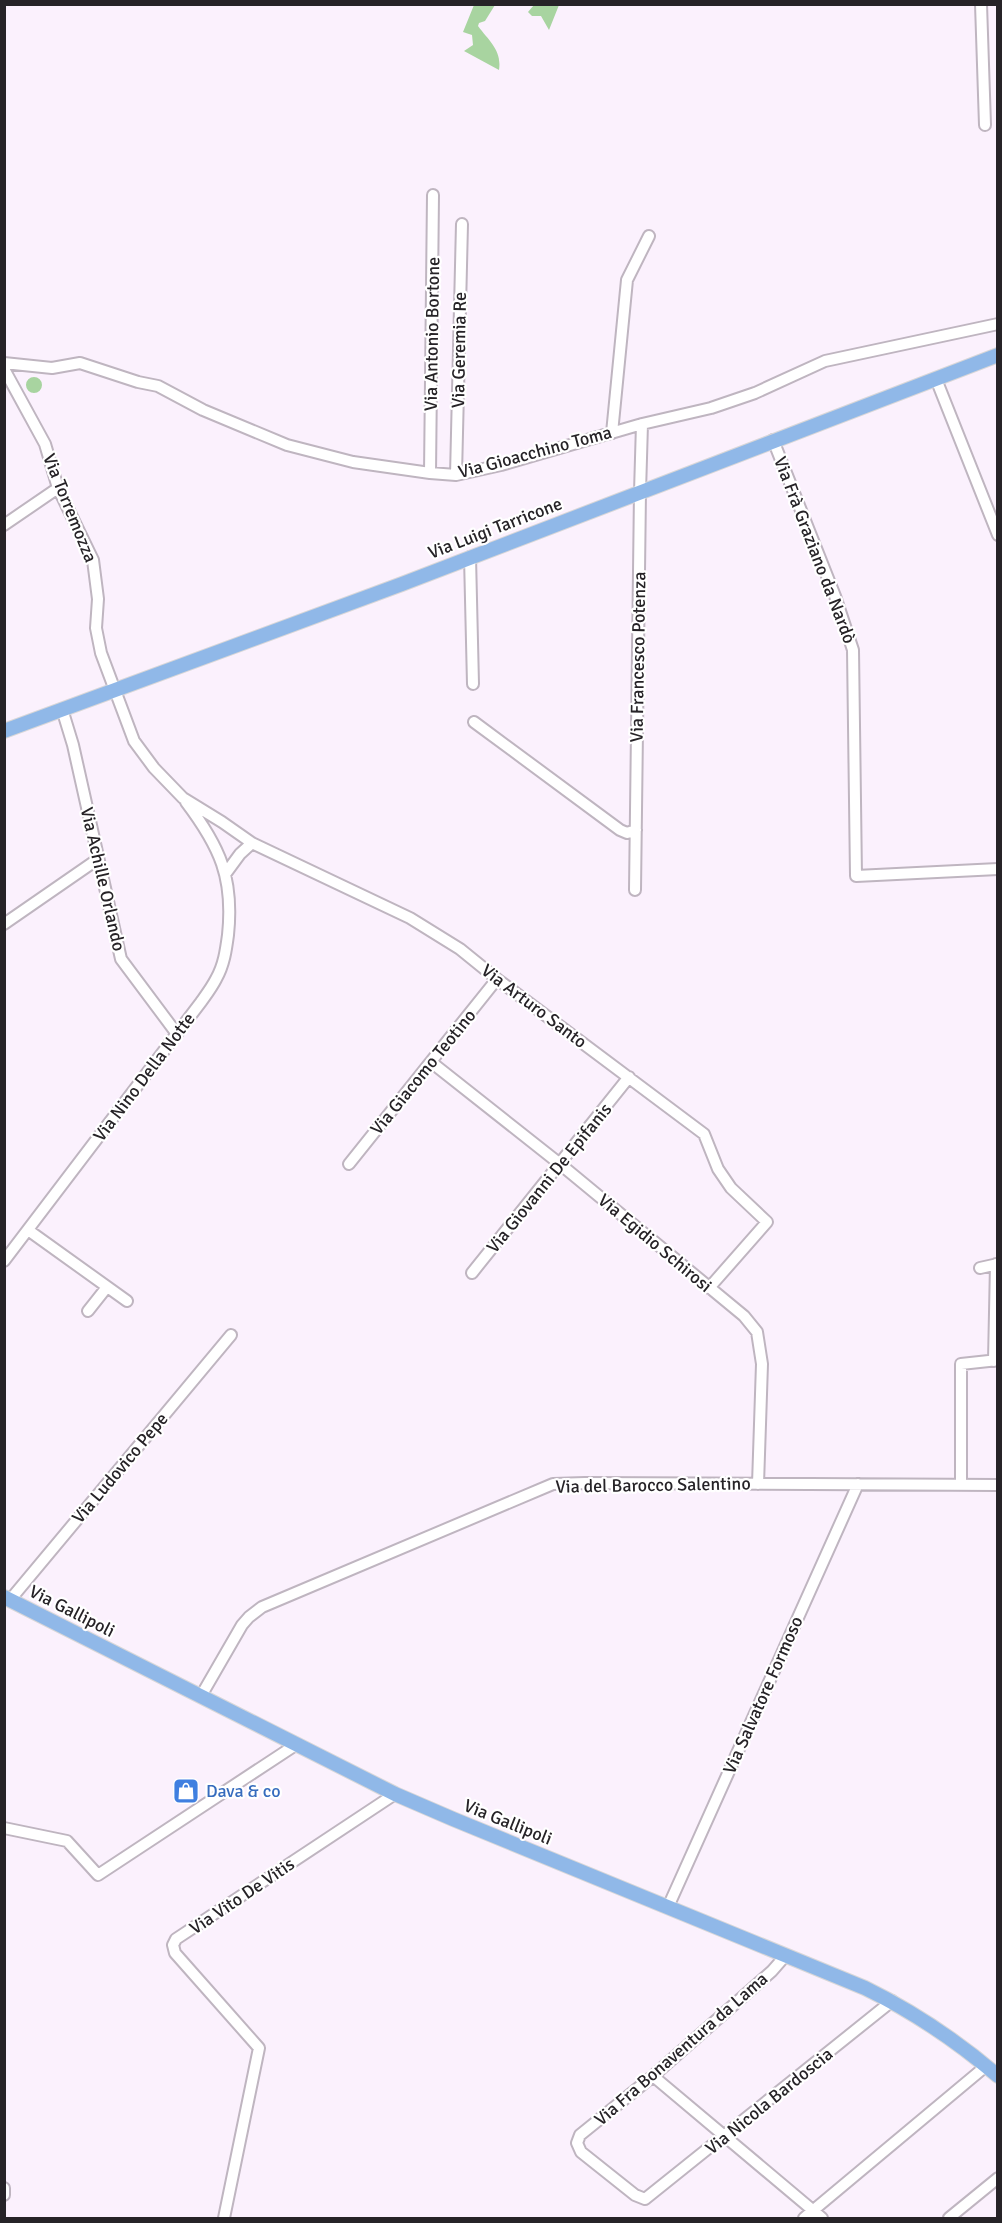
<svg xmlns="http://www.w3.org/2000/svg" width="1002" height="2223" font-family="Signika,sans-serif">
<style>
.green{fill:#a8d4a0}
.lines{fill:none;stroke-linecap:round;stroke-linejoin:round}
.minor-casing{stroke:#bfb5c0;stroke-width:14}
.major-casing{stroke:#d8d7d8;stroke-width:16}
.minor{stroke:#fff;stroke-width:10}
.major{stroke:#90b8e8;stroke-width:14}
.labels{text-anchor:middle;stroke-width:4.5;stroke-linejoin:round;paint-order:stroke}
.street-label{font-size:18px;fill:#262327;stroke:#fff}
.shop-label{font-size:18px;fill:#366cbe;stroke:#fff;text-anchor:start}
</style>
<rect width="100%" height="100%" fill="#fbf1fd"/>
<path class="green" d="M474 5H495L485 21 479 23 478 26C489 41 502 50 499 70L464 51 473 45 472 35 463 32Z
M534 5H559L549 30 541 16H532L528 12Z
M26 385a8 8 0 1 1 16 0a8 8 0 1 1-16 0Z"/>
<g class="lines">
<defs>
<path id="minor" d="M981 4 985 125
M4 363 52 368 80 363 138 382 158 386 203 410 287 445 353 462 430 473 456 475 501 465 642 424 711 408 755 393 825 361 998 324
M4 369 45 444 58 488 93 560 98 599 96 628 101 653 134 741 154 768 183 798 222 822 252 843 410 918 460 949 497 979 704 1134 718 1169 731 1188 767 1222 709 1288
M936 379 998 535
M612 433 627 280 649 236
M773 440 835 596 853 650 856 876 998 869
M430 473 433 195
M456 475 462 224
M4 525 58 488
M470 557 473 684
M62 709 73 745 121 959 177 1034
M474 722 620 830 627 833 636 830
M226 873 240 854 252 843
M635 890 640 492 642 424
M4 924 98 859
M431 1062 560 1164 744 1316 757 1332 762 1364 758 1484
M349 1164 497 979
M28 1230 127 1301
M4 1261 201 1002C206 995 212 987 216 979 224 965 226 950 228 935 234 878 220 847 186 802
M980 1268 998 1264
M472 1273 629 1077
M88 1311 107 1287
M994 1361 996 1264
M961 1484V1364L998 1360
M10 1600 231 1335
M201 1696 242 1625 249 1617 262 1607 553 1484 585 1483 998 1485
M4 1828 67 1841 98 1875 297 1744
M668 1907 858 1484
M786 1955 772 1971 653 2076 580 2135 577 2143 581 2152 635 2195 645 2199 892 2001
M653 2076 822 2218
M4 2188V2195
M224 2218 259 2048 175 1953 173 1945 176 1939 395 1794
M804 2218 986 2066
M949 2218 998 2178"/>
<path id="major" d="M4 731 402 584 998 355
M4 1597 395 1794 453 1819 865 1988C912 2011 957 2041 998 2076"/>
</defs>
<use href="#minor" class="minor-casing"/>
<use href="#major" class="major-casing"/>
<use href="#minor" class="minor"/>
<use href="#major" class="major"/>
</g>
<defs>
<symbol id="shop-square" viewBox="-11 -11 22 22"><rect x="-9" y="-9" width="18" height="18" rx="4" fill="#3f7fe0" stroke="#fff"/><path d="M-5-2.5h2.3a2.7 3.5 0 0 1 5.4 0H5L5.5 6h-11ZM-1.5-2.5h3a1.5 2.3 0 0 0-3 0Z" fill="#fff"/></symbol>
</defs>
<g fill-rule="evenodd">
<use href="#shop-square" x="171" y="1776" width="30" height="30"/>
</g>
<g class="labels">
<g class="street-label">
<text transform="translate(432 334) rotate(-89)" y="6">Via Antonio Bortone</text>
<text transform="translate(459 350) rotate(-89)" y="6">Via Geremia Re</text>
<text transform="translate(535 452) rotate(-15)" y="6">Via Gioacchino Toma</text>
<text transform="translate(70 508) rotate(68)" y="6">Via Torremozza</text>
<text transform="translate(495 528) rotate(-21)" y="6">Via Luigi Tarricone</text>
<text transform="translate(815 550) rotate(69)" y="6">Via Frà Graziano da Nardò</text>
<text transform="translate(638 657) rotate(-89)" y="6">Via Francesco Potenza</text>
<text transform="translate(103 879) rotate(77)" y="6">Via Achille Orlando</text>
<text transform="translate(534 1006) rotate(37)" y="6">Via Arturo Santo</text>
<text transform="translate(423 1072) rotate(-51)" y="6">Via Giacomo Teotino</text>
<text transform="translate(144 1077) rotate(-53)" y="6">Via Nino Della Notte</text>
<text transform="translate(549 1178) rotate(-51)" y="6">Via Giovanni De Epifanis</text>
<text transform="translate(655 1243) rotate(40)" y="6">Via Egidio Schirosi</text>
<text transform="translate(120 1468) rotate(-50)" y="6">Via Ludovico Pepe</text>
<text transform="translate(653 1485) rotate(-1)" y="6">Via del Barocco Salentino</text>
<text transform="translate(72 1611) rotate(27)" y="6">Via Gallipoli</text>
<text transform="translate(763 1695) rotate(-66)" y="6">Via Salvatore Formoso</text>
<text transform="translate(508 1822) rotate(22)" y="6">Via Gallipoli</text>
<text transform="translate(242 1896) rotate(-34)" y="6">Via Vito De Vitis</text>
<text transform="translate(681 2049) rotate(-41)" y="6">Via Fra Bonaventura da Lama</text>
<text transform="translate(769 2101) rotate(-39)" y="6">Via Nicola Bardoscia</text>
</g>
<g class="shop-label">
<text x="206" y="1797">Dava &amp; co</text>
</g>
</g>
<rect width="1002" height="2223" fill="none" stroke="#262327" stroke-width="12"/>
</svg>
